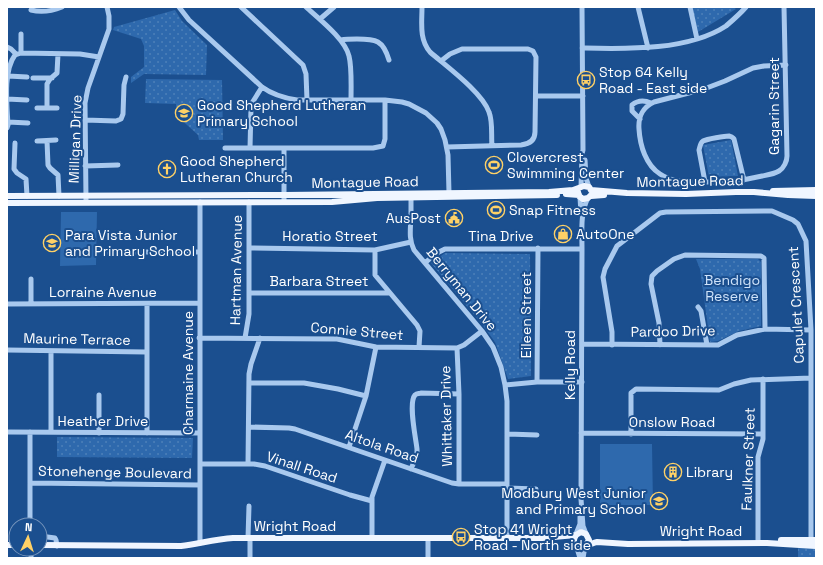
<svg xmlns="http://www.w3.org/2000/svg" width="823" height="565" font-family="'Space Grotesk',sans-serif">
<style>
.grass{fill:url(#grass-dots)}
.pitch{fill:#2e69ad}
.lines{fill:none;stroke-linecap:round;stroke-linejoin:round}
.minor{stroke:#a9c9ee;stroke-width:5}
.major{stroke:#f0f6ff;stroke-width:6}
.labels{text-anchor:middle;stroke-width:4;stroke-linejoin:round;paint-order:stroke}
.poi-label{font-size:14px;fill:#fff;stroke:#1b4f8f;text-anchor:start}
.street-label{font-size:14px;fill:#fff;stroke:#1b4f8f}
.park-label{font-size:14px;fill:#cfe3fa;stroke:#1b4f8f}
</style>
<defs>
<pattern id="grass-dots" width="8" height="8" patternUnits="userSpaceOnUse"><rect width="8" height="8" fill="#2e69ad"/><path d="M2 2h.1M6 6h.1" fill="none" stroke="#4d80b9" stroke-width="1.8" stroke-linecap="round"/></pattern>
</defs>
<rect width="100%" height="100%" fill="#1b4f8f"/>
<path class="grass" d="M692 7H733L736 9 698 32Z
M175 10 182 21 207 45 206 75 144 74 131 83V77L144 67V46L141 39 113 30 114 27Z
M146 79 222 80 223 140H199L198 135 176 115V104L145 103Z
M731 140 738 176 709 177 703 145Z
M445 253 530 254 531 376 508 379 495 342 481 323 431 263Z
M696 259H758L761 262V326L739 331 718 341 710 342 700 269Z
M57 437 193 438 192 458 57 457Z
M798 545H816V558H798Z"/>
<path class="pitch" d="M61 212H97L96 265 60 266Z
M600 444H652L653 505H600Z"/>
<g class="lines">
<path class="minor" d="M179 7 189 20 262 87C273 95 284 98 297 100H385L402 102 409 104 426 113 437 123 441 129 445 140 448 155 449 193
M241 7 303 65 306 74 307 100
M306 7C319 19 345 39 349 56 352 68 351 88 351 100
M422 7C422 23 419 39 430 52 446 66 482 92 489 112 493 122 491 135 492 146
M638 7 648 48
M690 7 697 39
M784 7 787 156C787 161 784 168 779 171 774 174 767 175 762 176 753 178 744 180 735 181 727 182 718 182 710 182 695 182 674 184 660 174 646 165 640 146 639 129 638 117 643 107 654 102L704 89 725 81 753 68 764 66 786 65
M31 10C42 13 52 11 62 7
M320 19 334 7
M341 40C346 39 352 39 357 39 376 39 383 40 389 60
M7 47 11 49 16 54
M582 48C626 49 688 51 726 26 733 20 740 14 746 7
M21 53V34
M441 61 450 54 462 49H528L533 51 536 57 535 132C535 140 530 144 521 145L447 147
M8 76 27 77
M33 78H52
M536 96H583
M7 99 27 100
M37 108H57
M47 108V84L50 79 57 73 58 54
M640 119 632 111V105C638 100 644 100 651 103
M85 120 116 121 121 119 123 114 124 85 126 77
M8 122 28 123
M7 128 8 125C7 105 3 71 15 55L21 53 80 54 99 57
M37 141 56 140
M47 141 48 165 50 168 58 175 59 196
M15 143 14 169 17 173 26 179 27 196
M225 148H373L383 146 385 139V100
M250 148 251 108 252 103 262 87
M284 148V202
M585 160 586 178 589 187
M85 166 118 165
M705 182 699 150C700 147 700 143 703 141 707 139 725 136 729 136 733 137 732 137 734 139L744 180
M581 187 582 154 583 150 582 7
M580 197 581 214
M411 198C411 203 411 209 411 214 411 227 408 238 414 250L482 331 493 347 501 367 505 385 507 401V538
M86 200 85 103 88 88 109 29V16L107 7
M200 202V543
M249 248 375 250 411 242
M375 250V275L417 325 420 331 419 347
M106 252H200
M425 263 435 254 445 249H582
M31 279V304
M249 293H389
M7 304 199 303
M698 307 701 311 707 345
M199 338 337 339 376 347 457 348 464 345 482 331
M245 338 249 314V202
M582 344 718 345 737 335 765 329 811 330
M612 345V332L603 277 605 269 617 246 660 213 666 212 772 211 793 220 798 224 806 241 811 330V540
M660 345 659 323 651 284 652 276 657 271 674 259 685 255 761 256 764 258 765 329
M457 348 459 394V484
M7 350 146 352
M537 382 538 248
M249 383H304L338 389 366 396
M505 385 537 382H582
M99 395V433
M249 427 289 428 295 429 452 483 459 484H507
M7 432 200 433
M30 432V525
M51 432V351
M147 433V304
M581 433 763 434
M507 434 537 435
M631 434V393L636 389 719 390 734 384 751 380 811 378
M349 447 366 396 376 347
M200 464H254L265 466 350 495 372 501
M248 464 249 374 251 364 260 338
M411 469 417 455V449C416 439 408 403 415 395 417 393 419 394 421 393L459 394
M30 483 200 485
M507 488 536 489
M576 534 580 524V517
M586 534 583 526 581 499 582 249C582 233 580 212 588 198
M40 536 55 538 56 540 57 546
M248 538 249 506
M372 538V497L385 460
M758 540V457L763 439V379
M576 545 580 558
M31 558V549
M250 558V538
M428 558V538
M583 558 585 546"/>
<path class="major" d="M591 190 627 193 686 194 736 192H754L788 195 816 196
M773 191 816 190
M578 192 579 196 583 199 588 198 592 194
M566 194 579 195
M7 196 284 195 549 192 573 190 584 186 589 187 591 190
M591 196 604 195
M7 203 332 202 377 198 557 195
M781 540H816
M7 545H16
M40 545 181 546C198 544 215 539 233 538H542L576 535
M586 545 589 540 586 534 581 532 576 535C574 538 573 541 575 544 580 551 591 543 597 542L628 544 767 543 816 546"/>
</g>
<defs>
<symbol id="bus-ring" viewBox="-11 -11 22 22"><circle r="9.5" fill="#1b4f8f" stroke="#ffd166" stroke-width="1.5"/><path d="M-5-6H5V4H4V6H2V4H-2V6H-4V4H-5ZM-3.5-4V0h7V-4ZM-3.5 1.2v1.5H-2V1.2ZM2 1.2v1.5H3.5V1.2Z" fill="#ffd166"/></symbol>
<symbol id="school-ring" viewBox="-11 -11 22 22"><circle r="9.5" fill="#1b4f8f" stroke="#ffd166" stroke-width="1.5"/><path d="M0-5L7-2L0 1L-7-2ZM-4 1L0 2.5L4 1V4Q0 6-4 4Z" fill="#ffd166"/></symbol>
<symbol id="stadium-ring" viewBox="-11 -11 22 22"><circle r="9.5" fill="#1b4f8f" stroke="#ffd166" stroke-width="1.5"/><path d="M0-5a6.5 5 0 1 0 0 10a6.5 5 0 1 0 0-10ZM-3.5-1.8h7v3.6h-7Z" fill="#ffd166"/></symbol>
<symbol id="church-ring" viewBox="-11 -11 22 22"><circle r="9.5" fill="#1b4f8f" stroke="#ffd166" stroke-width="1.5"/><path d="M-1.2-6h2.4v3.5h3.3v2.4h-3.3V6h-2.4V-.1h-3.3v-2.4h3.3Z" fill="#ffd166"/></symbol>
<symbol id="civic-ring" viewBox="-11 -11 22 22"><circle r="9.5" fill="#1b4f8f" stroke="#ffd166" stroke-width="1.5"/><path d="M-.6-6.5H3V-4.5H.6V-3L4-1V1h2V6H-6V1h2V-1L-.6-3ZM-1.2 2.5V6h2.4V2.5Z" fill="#ffd166"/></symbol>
<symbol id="shop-ring" viewBox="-11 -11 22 22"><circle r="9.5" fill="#1b4f8f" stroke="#ffd166" stroke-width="1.5"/><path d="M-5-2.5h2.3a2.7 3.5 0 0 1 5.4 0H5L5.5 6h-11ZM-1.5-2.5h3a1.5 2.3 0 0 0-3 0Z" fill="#ffd166"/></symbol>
<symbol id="building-ring" viewBox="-11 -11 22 22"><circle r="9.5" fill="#1b4f8f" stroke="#ffd166" stroke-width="1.5"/><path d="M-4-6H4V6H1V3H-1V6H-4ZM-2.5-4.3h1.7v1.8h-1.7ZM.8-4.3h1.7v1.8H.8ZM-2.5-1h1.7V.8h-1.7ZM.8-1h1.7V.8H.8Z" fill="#ffd166"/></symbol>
</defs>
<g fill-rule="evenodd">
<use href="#bus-ring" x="576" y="70" width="20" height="20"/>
<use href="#school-ring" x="174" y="103" width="20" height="20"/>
<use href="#stadium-ring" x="484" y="155" width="20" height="20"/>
<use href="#church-ring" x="157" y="159" width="20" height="20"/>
<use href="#stadium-ring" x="486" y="200" width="20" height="20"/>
<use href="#civic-ring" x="444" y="208" width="20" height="20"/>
<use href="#shop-ring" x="553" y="224" width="20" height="20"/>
<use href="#school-ring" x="42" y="233" width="20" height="20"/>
<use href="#building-ring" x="663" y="462" width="20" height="20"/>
<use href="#school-ring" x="649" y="491" width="20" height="20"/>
<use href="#bus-ring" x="451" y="527" width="20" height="20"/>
</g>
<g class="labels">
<g class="poi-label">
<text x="599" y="77">Stop 64 Kelly<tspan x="599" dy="16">Road - East side</tspan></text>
<text x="197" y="110">Good Shepherd Lutheran<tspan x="197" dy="16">Primary School</tspan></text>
<text x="507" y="162">Clovercrest<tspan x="507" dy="16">Swimming Center</tspan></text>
<text x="180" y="166">Good Shepherd<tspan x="180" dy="16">Lutheran Church</tspan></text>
<text x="509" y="215">Snap Fitness</text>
<text x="441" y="223" text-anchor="end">AusPost</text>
<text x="576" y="239">AutoOne</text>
<text x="65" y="240">Para Vista Junior<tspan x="65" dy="16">and Primary School</tspan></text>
<text x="686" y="477">Library</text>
<text x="646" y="498" text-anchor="end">Modbury West Junior<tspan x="646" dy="16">and Primary School</tspan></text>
<text x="474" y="534">Stop 41 Wright<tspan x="474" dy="16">Road - North side</tspan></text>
</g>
<g class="street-label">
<text transform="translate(774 106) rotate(-90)" y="5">Gagarin Street</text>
<text transform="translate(75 139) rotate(-88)" y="5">Milligan Drive</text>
<text transform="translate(690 181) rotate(-1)" y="5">Montague Road</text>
<text transform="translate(365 182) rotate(-1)" y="5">Montague Road</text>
<text x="330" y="241">Horatio Street</text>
<text x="501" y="241">Tina Drive</text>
<text transform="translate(236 270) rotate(-89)" y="5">Hartman Avenue</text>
<text x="319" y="286">Barbara Street</text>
<text transform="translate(462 289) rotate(51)" y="5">Berryman Drive</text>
<text x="103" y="297">Lorraine Avenue</text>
<text transform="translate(796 305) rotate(-93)" y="5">Capulet Crescent</text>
<text transform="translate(526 315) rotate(-90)" y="5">Eileen Street</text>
<text transform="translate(357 331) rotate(5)" y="5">Connie Street</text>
<text transform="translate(673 331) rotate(-1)" y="5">Pardoo Drive</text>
<text transform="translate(77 339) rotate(1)" y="5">Maurine Terrace</text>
<text transform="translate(570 365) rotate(-90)" y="5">Kelly Road</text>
<text transform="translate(188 373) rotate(-90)" y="5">Charmaine Avenue</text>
<text transform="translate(446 416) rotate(-91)" y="5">Whittaker Drive</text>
<text x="103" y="426">Heather Drive</text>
<text x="672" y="427">Onslow Road</text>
<text transform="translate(382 446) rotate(19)" y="5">Altola Road</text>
<text transform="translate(748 459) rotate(-88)" y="5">Faulkner Street</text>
<text transform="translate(302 467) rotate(18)" y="5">Vinall Road</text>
<text transform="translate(115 472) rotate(1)" y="5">Stonehenge Boulevard</text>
<text x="295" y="531">Wright Road</text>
<text x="701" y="536">Wright Road</text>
</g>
<g class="park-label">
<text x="732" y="285">Bendigo<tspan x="732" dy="16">Reserve</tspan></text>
</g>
</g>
<rect width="823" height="565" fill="none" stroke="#ffffff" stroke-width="16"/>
<g transform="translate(28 537) rotate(4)"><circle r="19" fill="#1b4f8f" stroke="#7695bc"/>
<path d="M0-3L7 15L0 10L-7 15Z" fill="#ffd166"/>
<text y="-6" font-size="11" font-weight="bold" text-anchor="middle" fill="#ffffff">N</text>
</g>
</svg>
